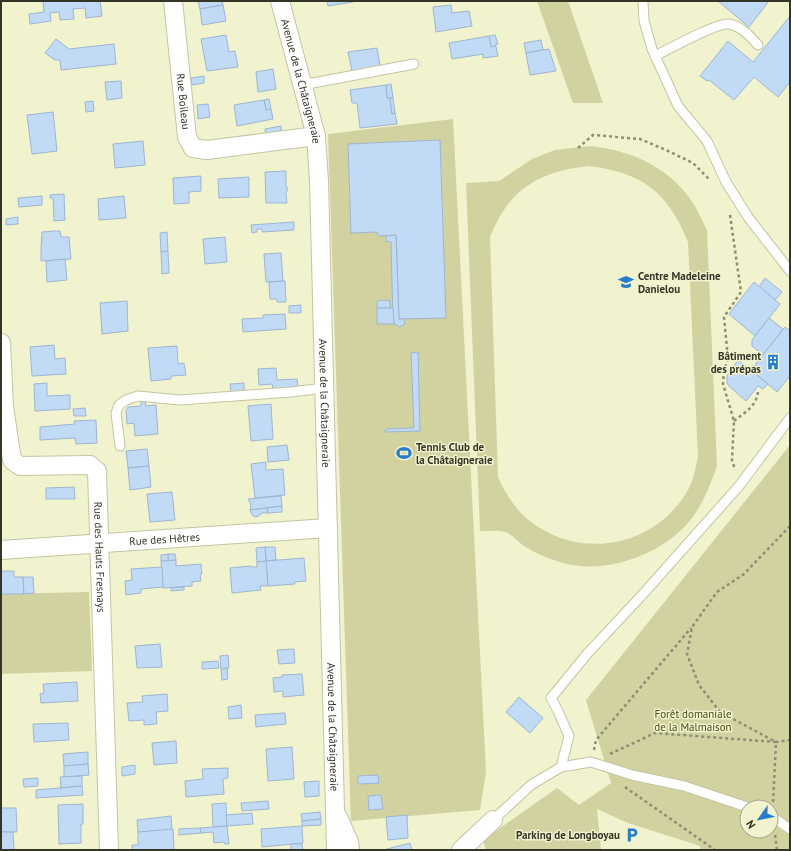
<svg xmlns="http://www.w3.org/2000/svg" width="791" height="851" font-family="'PT Sans',sans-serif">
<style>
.green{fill:#d2d2a1;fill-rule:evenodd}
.building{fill:#c1daf6;stroke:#9db6d0}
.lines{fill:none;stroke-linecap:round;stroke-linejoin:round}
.lane-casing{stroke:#c4c5a2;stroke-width:11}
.street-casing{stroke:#c4c5a2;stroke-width:20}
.path{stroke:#8d8e75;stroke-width:2.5;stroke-dasharray:3 3;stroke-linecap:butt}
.lane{stroke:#fff;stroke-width:9}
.street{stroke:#fff;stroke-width:18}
.labels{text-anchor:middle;stroke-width:3;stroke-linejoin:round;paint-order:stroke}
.street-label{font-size:11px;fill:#353527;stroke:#f1f2ce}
.poi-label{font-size:11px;font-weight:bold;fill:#353527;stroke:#f1f2ce;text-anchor:start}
.park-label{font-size:11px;fill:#4e4d18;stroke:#f1f2ce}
</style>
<rect width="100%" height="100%" fill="#f1f2ce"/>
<g class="green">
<path d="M537 1H568L603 103H573Z"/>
<path d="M453 119 486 772 480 810 351 821 328 134Z"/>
<path d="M590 146C632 150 674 169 696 208 700 215 703 223 707 230L717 466C710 485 704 502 692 518 665 554 607 575 563 563 550 559 536 554 524 546 518 542 512 534 505 532 498 530 488 531 480 531L466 183 499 181 532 159 555 150ZM588 166C642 172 668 192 688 242L698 456C696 466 694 478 689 488 660 542 592 560 540 528 520 517 507 497 498 477L490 237C509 189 538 172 588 166Z"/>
<path d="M790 445V850H700V846L628 823 597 809 601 850H486L483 840 557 788 579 805 611 783 586 700ZM747 807H771V831H747Z"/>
<path d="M89 592 92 671 1 674V594Z"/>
</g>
<g class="building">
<path d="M43 1H100L102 16 86 18 85 8 73 9 74 19 60 20 59 12 50 13 51 21 30 24 29 14 44 12Z"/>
<path d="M198 1H222L223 5 200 9Z"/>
<path d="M327 1H352L353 2 328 6Z"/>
<path d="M718 1H769L749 27Z"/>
<path d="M223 5 226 21 202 25 200 9Z"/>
<path d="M451 5 452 13 469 11 472 26 436 32 433 7Z"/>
<path d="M790 16V82L778 97 754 77 734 100 709 80 707 81 700 76 728 41 753 62Z"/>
<path d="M226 35 229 52 235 51 238 67 207 71 201 39Z"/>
<path d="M495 35 498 44H496V46L491 47 489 36Z"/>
<path d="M489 36 491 47 496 46 498 56 483 58V54L452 59 449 43Z"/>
<path d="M56 39 69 49 114 44 116 64 61 70 60 60H55L45 53Z"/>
<path d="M541 40 543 50 526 53 524 43Z"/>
<path d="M377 48 380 66 352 71 348 52Z"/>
<path d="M549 49 556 71 530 75 526 53Z"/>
<path d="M273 69 276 89 258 92 256 72Z"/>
<path d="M204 76V83L192 85 191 78Z"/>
<path d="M121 81 122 98 107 100 105 82Z"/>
<path d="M391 84 393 98H387L386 85Z"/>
<path d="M386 85 387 98H390L392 114 395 113 397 124 360 128 357 103H352L350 90Z"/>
<path d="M390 98H393L395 113 392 114Z"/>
<path d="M269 99 271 109 266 110 264 100Z"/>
<path d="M264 100 266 110 271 109 273 119 237 126 234 105Z"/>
<path d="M93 101 94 111 86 112 85 102Z"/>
<path d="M208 104 210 117 198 119 197 105Z"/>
<path d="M53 112 57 151 32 154 27 115Z"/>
<path d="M281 126 282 137 266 138 265 129Z"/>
<path d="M440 140 446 318 399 319 396 235 378 236 377 232 351 233 348 144Z"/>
<path d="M143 141 145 165 115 168 113 144Z"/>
<path d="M286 171V186L288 189 286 193 287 203H266L265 172Z"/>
<path d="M201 176V191L189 192V203L174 204 173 178Z"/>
<path d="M249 177V197L219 198 218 179Z"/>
<path d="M64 194 65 220 54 221 53 198H50V195Z"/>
<path d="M42 196V205L19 207 18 198Z"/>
<path d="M124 196 126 218 99 220 98 199Z"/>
<path d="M18 217V224L6 225V219Z"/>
<path d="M294 222V230L262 232V229H257V232L252 233 251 225Z"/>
<path d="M54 231H60L61 237H69L71 259 41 261V249L42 232Z"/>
<path d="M167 232 168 251 161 252 160 233Z"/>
<path d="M396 235 399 319H404L405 324 400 327 393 323 391 242 386 241V236Z"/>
<path d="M225 237 227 262 205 264 203 239Z"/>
<path d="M168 251 169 273 162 274 161 252Z"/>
<path d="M281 253 283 281 266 282 264 254Z"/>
<path d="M65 259 67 280 47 282 46 261Z"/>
<path d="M765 278 782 292 775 300 759 287Z"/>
<path d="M285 281 286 302H277V299H270L269 282Z"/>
<path d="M754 282 780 304 755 336 729 314Z"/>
<path d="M390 300V308H377V301Z"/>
<path d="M127 301 128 331 102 334 100 303Z"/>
<path d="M301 305V313H289V306Z"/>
<path d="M377 308H393L394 324H377Z"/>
<path d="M285 314 286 329 243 332 242 319 263 318V315Z"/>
<path d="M769 318 783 329 763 355 752 346V340Z"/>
<path d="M785 327 790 331V376L777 392 751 370Z"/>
<path d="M54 345 55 359 65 358 66 374 32 376 30 347Z"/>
<path d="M177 346 178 364 184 363 186 375 171 376V379L151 381 148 348Z"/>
<path d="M418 352 420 431 385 432 386 429 414 428 411 353Z"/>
<path d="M738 360 768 384 763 389 758 386 746 401 729 386 727 383V376Z"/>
<path d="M276 368 277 380 297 379 298 387 273 389 272 384 259 385 258 369Z"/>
<path d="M47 383V396L70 395V409L35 411 34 384Z"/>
<path d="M244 383V392L231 393 230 384Z"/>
<path d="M145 401 146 406 156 405 158 434 135 436 134 423 127 424 126 410 128 407 141 406V402Z"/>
<path d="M271 404 273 439 251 441 248 406Z"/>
<path d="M85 408 86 416H74L73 409Z"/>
<path d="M96 420 97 443 76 444 75 438 40 440V427L75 424 74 421Z"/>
<path d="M287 445 289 460 268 462 267 447Z"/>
<path d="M147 449 149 466 128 468 126 451Z"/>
<path d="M266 462V470L283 469 285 495 255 498 251 464Z"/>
<path d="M149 466 151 487 130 490 128 468Z"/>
<path d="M74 487 75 499H46V488Z"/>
<path d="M172 492 175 520 150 522 147 494Z"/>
<path d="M281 496 282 506 250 510 251 505 248 499Z"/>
<path d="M282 506V512L268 513 267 508Z"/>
<path d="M267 508 268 513H262L259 516 254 517 251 513 250 510Z"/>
<path d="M265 547H275L276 560 266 561Z"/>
<path d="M265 547 266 561 257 562 256 548Z"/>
<path d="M168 554H175L176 560 168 561Z"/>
<path d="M168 554V561H161V555Z"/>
<path d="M304 558 306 581 294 582 295 584 268 586 266 561Z"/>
<path d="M176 560V566L201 564 202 574H200L201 581 192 582V586L163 588 161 561Z"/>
<path d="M266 561 268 586H260L261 590 232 593 230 568 251 566V567H257V562Z"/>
<path d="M162 567 163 587 141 589V593L126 595 125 581 132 580 131 569Z"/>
<path d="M1 571H14V577H23L24 594H1Z"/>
<path d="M23 577H33L34 593 24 594Z"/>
<path d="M184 587V590L171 591V588Z"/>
<path d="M160 644 162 667 137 668 135 646Z"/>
<path d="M294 649 295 663 279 664 277 650Z"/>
<path d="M228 655 229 668 221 669 220 656Z"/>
<path d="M218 661 219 668 202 669V662Z"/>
<path d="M227 668 228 679 222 680 221 669Z"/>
<path d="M302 674 304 695 283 697V691L274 692 273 678 282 677V675Z"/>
<path d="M77 682 78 701 41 703 40 694 44 693 43 684Z"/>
<path d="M167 694 168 711 156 712 157 724 144 725V720L129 721 127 703 143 702 142 696Z"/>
<path d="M519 697 543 718 530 733 506 712Z"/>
<path d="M241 705 242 718 229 719 228 707Z"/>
<path d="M285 713 286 724 256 727 255 715Z"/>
<path d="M68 723 69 740 34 742 33 724Z"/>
<path d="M176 741 177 763 154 765 152 743Z"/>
<path d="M292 747 294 779 268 781 266 749Z"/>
<path d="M88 752V764L64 766 63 754Z"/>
<path d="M88 764 89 775 64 777V766Z"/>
<path d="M135 765V774L122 776V767Z"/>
<path d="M228 768V778L223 779 224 794 186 797 185 781 203 779 202 769Z"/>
<path d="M378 775 379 783 358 784V776Z"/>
<path d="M82 776V786L61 788 60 777Z"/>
<path d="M38 778V786L24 787 23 779Z"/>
<path d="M319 781V796L305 797 304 782Z"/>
<path d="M82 786 83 795 36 798V790Z"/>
<path d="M381 795 383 809 369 810 368 796Z"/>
<path d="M268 801 269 809 242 811 241 803Z"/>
<path d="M226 803 227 826 213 827 212 804Z"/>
<path d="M83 804V824H81V843L59 844 58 805Z"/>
<path d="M1 808H16L17 832H1Z"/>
<path d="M320 812 321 819 302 821 301 814Z"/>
<path d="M252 813 253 824 227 826 226 815Z"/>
<path d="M407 815 408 838 388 840 386 817Z"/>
<path d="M171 816 172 830 138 832 137 820Z"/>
<path d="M321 819V825L302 826V821Z"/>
<path d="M227 826 229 844H225L224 842 214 843 213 832 201 833 200 828Z"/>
<path d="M302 826 303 843 262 847 261 829Z"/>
<path d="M200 828 201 833 179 835V829Z"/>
<path d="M173 829 174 850H132V845H138V832Z"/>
<path d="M1 832H13L14 850H1Z"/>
<path d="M410 843 412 850H383Z"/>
<path d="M291 844H302L303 850H291Z"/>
</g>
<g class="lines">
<g class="lane-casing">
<g id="lane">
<path d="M643 1 644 21 652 49 678 106 707 141 726 182 748 217 790 271"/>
<path d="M655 56C667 50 718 22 729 24 741 26 750 36 758 45"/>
<path d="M302 85 414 64"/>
<path d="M120 446 116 413 119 405 126 400 138 396 180 400 291 392 324 388"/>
<path d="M561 767 569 736 558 711 551 698 587 654 643 594 739 486 790 418"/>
<path d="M771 816 790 829"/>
<path d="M493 820 531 785 561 767 591 762 632 775 684 786 747 807"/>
</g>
</g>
<g class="street-casing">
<g id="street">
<path id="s1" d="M173 1 187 137 193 148 207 150 316 136"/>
<path id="s2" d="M280 1 316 136 319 181 336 850"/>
<path id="s3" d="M1 343 4 407 12 460 20 466 90 465 97 471 109 850"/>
<path id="s4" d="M1 550 328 528"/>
<path d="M338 817 349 842 350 850"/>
<path d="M461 850 493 820"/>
</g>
</g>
<g class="path">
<path d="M578 148 593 135 640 139 666 150 693 163 710 180"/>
<path d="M730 215 741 292 724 317 728 359 724 370 723 384 734 421 732 460 735 470"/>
<path d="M734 421C745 412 756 407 758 392"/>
<path d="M790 526 744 574 717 592 692 627 687 654 699 685 720 712 776 742 790 740"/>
<path d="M594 750 596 740 691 628"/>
<path d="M610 754 655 733 776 742 773 804"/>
<path d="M625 787 715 850"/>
<path d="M775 835 777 850"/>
</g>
<use href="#lane" class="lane"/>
<use href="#street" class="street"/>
</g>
<defs>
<g id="school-bare" transform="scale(1.2)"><path d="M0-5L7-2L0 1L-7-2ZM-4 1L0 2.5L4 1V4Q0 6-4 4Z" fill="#287dcb" stroke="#f1f2ce" stroke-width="2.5" paint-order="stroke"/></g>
<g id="building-bare" transform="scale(1.2)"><path d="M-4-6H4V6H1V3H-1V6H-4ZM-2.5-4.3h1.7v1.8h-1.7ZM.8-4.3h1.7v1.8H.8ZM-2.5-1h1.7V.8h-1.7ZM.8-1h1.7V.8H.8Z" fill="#287dcb" stroke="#f1f2ce" stroke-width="2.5" paint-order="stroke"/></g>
<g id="stadium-bare" transform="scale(1.2)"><path d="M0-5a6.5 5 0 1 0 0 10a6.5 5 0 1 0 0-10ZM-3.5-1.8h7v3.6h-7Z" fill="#287dcb" stroke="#f1f2ce" stroke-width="2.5" paint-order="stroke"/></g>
<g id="parking-bare" transform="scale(1.2)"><path d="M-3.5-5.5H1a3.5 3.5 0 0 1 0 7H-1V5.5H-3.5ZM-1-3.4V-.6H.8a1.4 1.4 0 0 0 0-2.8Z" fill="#287dcb" stroke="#f1f2ce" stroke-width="2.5" paint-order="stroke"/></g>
</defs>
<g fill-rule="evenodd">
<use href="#school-bare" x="626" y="282"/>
<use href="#building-bare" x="773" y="362"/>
<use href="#stadium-bare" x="404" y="453"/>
<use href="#parking-bare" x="632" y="835"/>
</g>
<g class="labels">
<g class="street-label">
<text dy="4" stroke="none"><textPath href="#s2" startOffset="83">Avenue de la Châtaigneraie</textPath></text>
<text dy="4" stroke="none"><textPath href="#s1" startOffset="101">Rue Boileau</textPath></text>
<text dy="4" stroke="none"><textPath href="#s2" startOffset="407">Avenue de la Châtaigneraie</textPath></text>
<text dy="4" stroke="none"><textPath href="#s4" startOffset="164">Rue des Hêtres</textPath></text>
<text dy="4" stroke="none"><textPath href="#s3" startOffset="293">Rue des Hauts Fresnays</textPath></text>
<text dy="4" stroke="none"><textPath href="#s2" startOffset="731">Avenue de la Châtaigneraie</textPath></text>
</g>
<g class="poi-label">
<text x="638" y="280">Centre Madeleine<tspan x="638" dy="13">Danielou</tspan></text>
<text x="761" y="360" text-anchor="end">Bâtiment<tspan x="761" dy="13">des prépas</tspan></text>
<text x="416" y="451">Tennis Club de<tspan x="416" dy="13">la Châtaigneraie</tspan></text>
<text x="620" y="839" text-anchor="end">Parking de Longboyau</text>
</g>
<g class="park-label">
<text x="693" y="718">Forêt domaniale<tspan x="693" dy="13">de la Malmaison</tspan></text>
</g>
</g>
<rect width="791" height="851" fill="none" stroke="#353527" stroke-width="4"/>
<g transform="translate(759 819) rotate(237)"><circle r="19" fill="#f1f2ce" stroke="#a6a68b"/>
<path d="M0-3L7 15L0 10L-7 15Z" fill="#287dcb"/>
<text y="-6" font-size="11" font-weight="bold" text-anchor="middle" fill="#353527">N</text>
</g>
</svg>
